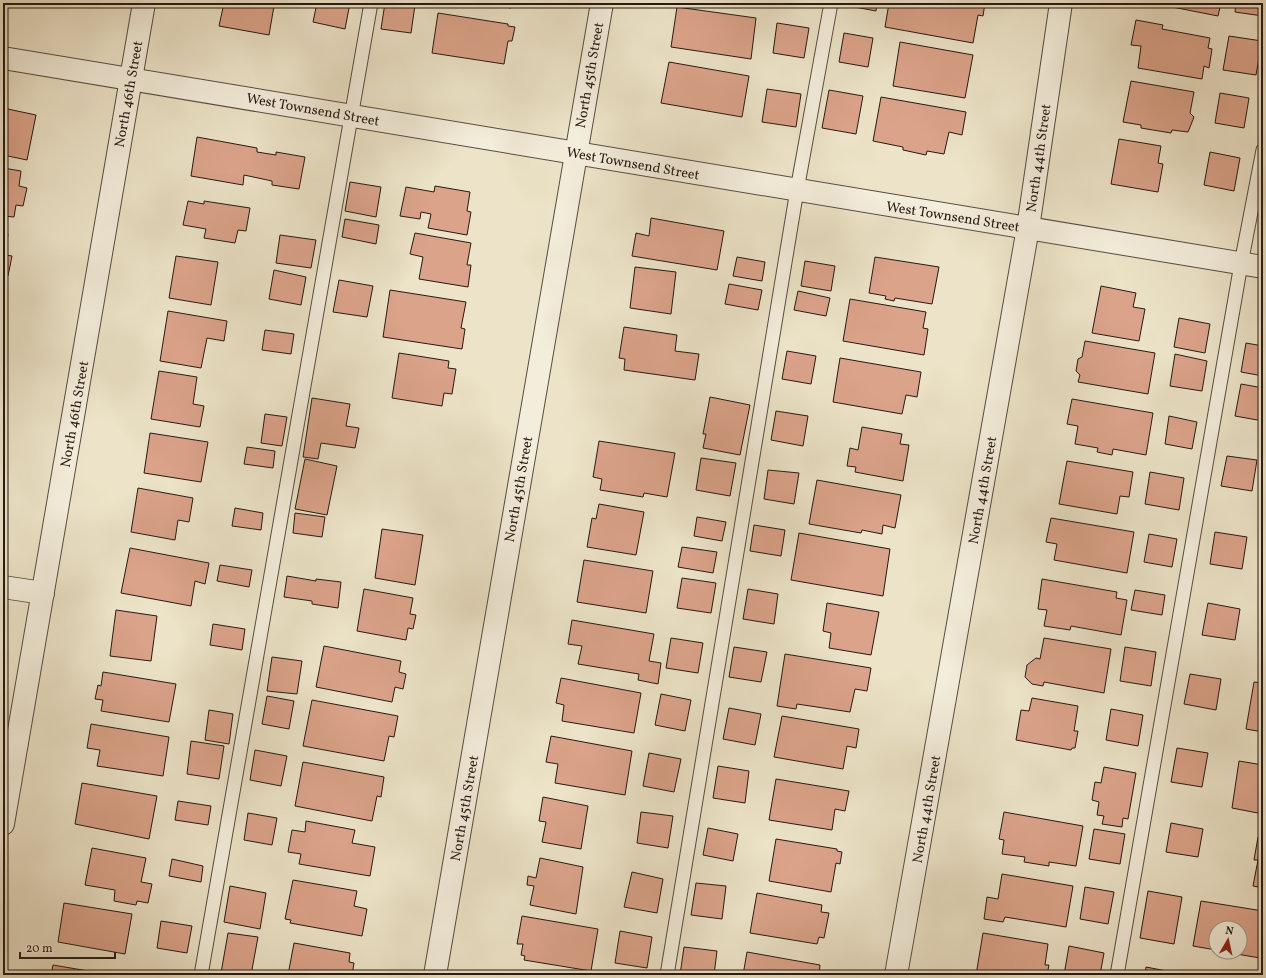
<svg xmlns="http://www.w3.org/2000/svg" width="1266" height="978" font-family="Vollkorn,serif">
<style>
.building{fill:#dba38a;stroke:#271913}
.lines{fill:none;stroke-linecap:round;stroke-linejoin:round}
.lane-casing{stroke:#584c40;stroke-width:15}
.street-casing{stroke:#584c40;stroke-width:24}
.lane{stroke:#f3eddb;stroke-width:13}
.street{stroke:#f3eddb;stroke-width:22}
.labels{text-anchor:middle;stroke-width:3;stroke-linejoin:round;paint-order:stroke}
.street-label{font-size:14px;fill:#271913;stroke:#f3eddb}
</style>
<rect width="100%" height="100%" fill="#ece3c8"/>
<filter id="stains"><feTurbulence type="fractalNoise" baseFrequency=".005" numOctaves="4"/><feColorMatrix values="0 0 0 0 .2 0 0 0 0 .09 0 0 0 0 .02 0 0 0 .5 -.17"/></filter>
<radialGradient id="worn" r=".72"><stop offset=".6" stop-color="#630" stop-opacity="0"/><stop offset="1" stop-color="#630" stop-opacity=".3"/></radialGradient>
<g class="building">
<path d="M224 3H281L280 7 274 6 269 35 219 26Z"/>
<path d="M317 3H350L345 29 313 22Z"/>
<path d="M385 3 415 5 411 33 381 29Z"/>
<path d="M480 3H512L511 8Z"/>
<path d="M845 3H877L876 11 844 5Z"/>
<path d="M889 3H985L983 16 978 15 973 43 885 27Z"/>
<path d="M1152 3H1221L1218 16Z"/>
<path d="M1236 3H1263V16L1235 12Z"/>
<path d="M677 7 756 18 751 59 671 47Z"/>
<path d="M438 13 508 24V26L515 27 512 41H508L504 64 432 53Z"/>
<path d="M1136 20 1163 25 1162 29 1210 38 1208 48 1212 49 1209 68 1204 66 1202 79 1138 68 1141 46 1131 45Z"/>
<path d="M777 23 809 28 804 58 773 53Z"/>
<path d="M844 33 873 38 868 67 839 62Z"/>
<path d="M1229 36 1262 41 1256 75 1223 70Z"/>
<path d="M900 42 973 55 965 98 893 86Z"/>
<path d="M669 62 749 76 742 117 661 103Z"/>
<path d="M1131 81 1194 92 1190 113 1194 117 1188 132 1172 130 1171 133 1141 128V125L1123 122Z"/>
<path d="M767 89 801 94 796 127 762 122Z"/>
<path d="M829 90 863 96 856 134 822 128Z"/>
<path d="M1220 93 1249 98 1244 128 1215 123Z"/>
<path d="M881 97 966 112 962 135 949 132 944 154 927 151 926 155 903 150V147L873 141Z"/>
<path d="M3 108 36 115 27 160 3 155Z"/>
<path d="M197 137 257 148V152L276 155V152L305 157 299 189 272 185V181L244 175 243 185 191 176Z"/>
<path d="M1119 139 1161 146 1158 163 1163 164 1158 192 1111 184Z"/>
<path d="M1210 152 1240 158 1234 191 1204 185Z"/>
<path d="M3 168 21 171 19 186 27 188 23 206 16 205 14 217 3 216Z"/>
<path d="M350 182 381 187 376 217 345 211Z"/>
<path d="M435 186 470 192 467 211 471 212 467 235 428 228 431 214 421 212 420 219 400 216 406 187 434 192Z"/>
<path d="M188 201 204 204V201L250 208 246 231 238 230 235 243 204 238 206 229 183 225Z"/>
<path d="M651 218 724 231 717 270 632 256 636 233 649 236Z"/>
<path d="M345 219 379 225 376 244 342 237Z"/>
<path d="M3 233 8 234 5 255 12 256 8 276 3 275Z"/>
<path d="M415 233 471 243 467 265H471L468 287 419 279 423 257 410 254Z"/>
<path d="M280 235 316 240 311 268 276 263Z"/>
<path d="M176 256 218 262 211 305 169 298Z"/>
<path d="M737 257 765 262 762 281 733 276Z"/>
<path d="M875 257 939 267 932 304 895 298 894 301 885 299 886 296 869 293Z"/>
<path d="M805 261 835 266 831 291 801 286Z"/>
<path d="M635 267 676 272 671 314 630 308Z"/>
<path d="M274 270 306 277 301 305 269 299Z"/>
<path d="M339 280 373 286 367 317 333 312Z"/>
<path d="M729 284 762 290 758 310 725 304Z"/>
<path d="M1101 286 1136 293 1133 307 1145 309 1139 341 1092 333Z"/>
<path d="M390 290 466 302 461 328 465 329 462 349 383 337Z"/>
<path d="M798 291 830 298 826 316 794 310Z"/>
<path d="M850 299 926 312 923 328 928 329 924 355 843 341Z"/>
<path d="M168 311 227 321 224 341 207 338 201 368 160 361Z"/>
<path d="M1179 318 1210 324 1205 353 1174 347Z"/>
<path d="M624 327 677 335 675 351 699 354 695 380 624 370 625 359 619 358Z"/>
<path d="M265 330 294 334 291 354 262 350Z"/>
<path d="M1085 341 1155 353 1148 394 1078 382 1080 375 1076 371 1078 359 1082 357Z"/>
<path d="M1246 343 1263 346V376L1241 372Z"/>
<path d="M787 351 816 356 811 384 782 379Z"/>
<path d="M399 353 449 361 448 368 456 369 452 394 444 393 442 406 392 398Z"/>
<path d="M1175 354 1207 361 1202 391 1170 386Z"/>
<path d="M840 358 921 372 917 397 906 395 902 414 833 402Z"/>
<path d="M159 371 197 377 193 404 204 406 200 427 151 419Z"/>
<path d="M1241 384 1263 388V421L1235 416Z"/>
<path d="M710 397 750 405 740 455 703 448 706 434H703Z"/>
<path d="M312 398 350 404 346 426 359 428 355 448 321 443 318 459 303 457Z"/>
<path d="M1072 399 1153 413 1146 455 1113 449 1112 455 1097 452 1098 448 1075 444 1078 426 1067 424Z"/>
<path d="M776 411 808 416 803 446 771 440Z"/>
<path d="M265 414 287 417 282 446 261 443Z"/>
<path d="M1169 416 1197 422 1192 449 1165 444Z"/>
<path d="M862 427 902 434 900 444 909 445 903 481 855 472 856 467 847 466 850 448 858 450Z"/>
<path d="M150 433 208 442 201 482 144 473Z"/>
<path d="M599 441 675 453 667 497 644 493 643 497 600 490 602 479 593 477Z"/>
<path d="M247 447 275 451 273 468 244 464Z"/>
<path d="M1227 456 1257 460 1252 491 1221 486Z"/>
<path d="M701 458 736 463 730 496 696 490Z"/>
<path d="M305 459 337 466 327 515 295 509Z"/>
<path d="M1067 461 1133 472 1129 497 1120 496 1117 514 1059 504Z"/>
<path d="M768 470 799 473 794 504 764 499Z"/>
<path d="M1150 472 1184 478 1179 510 1145 504Z"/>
<path d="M817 480 901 495 895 528 883 525 882 534 862 530 861 533 809 524Z"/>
<path d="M138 488 193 498 189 522 178 520 175 540 131 532Z"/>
<path d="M599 504 644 512 636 555 587 547 592 518 596 519Z"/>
<path d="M235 508 263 513 261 530 232 526Z"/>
<path d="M295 513 325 517 322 537 293 533Z"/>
<path d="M697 517 726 522 722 541 694 536Z"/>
<path d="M1051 518 1134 532 1127 573 1054 560 1057 544 1046 542Z"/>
<path d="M754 525 785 530 781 556 750 551Z"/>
<path d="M382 529 423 535 415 585 375 578Z"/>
<path d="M1215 532 1247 537 1242 569 1210 564Z"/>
<path d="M799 533 890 549 883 596 791 580Z"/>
<path d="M1149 534 1177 539 1172 567 1144 562Z"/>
<path d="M682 547 717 552 713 573 678 567Z"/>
<path d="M130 548 209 563 205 584 195 581 191 606 121 593Z"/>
<path d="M584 560 653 571 646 613 577 602Z"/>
<path d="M220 565 252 570 249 587 217 581Z"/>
<path d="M287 576 316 581V579L341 582 338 608 312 604V601L284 597Z"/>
<path d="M682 578 716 583 711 613 677 608Z"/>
<path d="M1042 579 1117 592 1116 598 1127 600 1121 635 1071 626 1070 630 1044 626 1047 610 1038 609Z"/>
<path d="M364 589 413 598 410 614 416 615 413 629 408 628 406 640 357 631Z"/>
<path d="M748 589 778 594 774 624 743 619Z"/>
<path d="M1135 590 1165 595 1162 615 1131 610Z"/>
<path d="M827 603 879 612 871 655 829 648 831 633 823 631Z"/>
<path d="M1208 603 1240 609 1235 640 1202 635Z"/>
<path d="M116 610 157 616 151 661 110 656Z"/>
<path d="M572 620 654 634 649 661 661 663 658 684 638 680 639 674 578 664 582 646 568 644Z"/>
<path d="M213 624 245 629 242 650 210 645Z"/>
<path d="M671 638 703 643 698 673 666 668Z"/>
<path d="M1044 638 1111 649 1104 693 1044 682 1043 686 1032 684 1025 677 1027 665 1036 658 1040 659Z"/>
<path d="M324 646 401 661 399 672 406 674 403 689 395 687 392 702 316 687Z"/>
<path d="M734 647 767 652 761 682 729 677Z"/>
<path d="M1125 647 1156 652 1151 686 1120 681Z"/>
<path d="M785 654 871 668 867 691 855 689 850 712 797 704 796 709 777 706Z"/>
<path d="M272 657 302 661 297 694 267 691Z"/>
<path d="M103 672 176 684 169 722 101 711 103 700 95 699 98 685 101 686Z"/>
<path d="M1190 674 1221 679 1216 710 1184 704Z"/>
<path d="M561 678 641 693 634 733 562 721 564 705 556 703Z"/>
<path d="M1254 682 1263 683V732L1246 729Z"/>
<path d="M661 694 691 700 685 731 655 725Z"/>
<path d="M267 696 294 701 289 729 262 724Z"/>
<path d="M1032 698 1078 706 1074 731H1078L1075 748H1072L1071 750 1016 740 1021 710 1029 711Z"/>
<path d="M312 700 398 716 394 737 389 736 384 761 303 746Z"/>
<path d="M729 708 761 714 755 745 723 739Z"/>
<path d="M1111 709 1143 715 1138 746 1106 740Z"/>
<path d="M209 710 233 714 229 744 205 740Z"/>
<path d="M782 716 859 729 856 748 847 746 843 769 774 757Z"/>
<path d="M91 724 169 737 163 776 97 766 100 750 87 748Z"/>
<path d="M551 736 632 751 625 795 555 783 558 764 546 762Z"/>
<path d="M191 741 224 746 219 779 187 774Z"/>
<path d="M1177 748 1208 753 1202 787 1171 782Z"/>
<path d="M255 750 287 756 281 786 250 780Z"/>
<path d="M649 753 681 759 674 792 643 786Z"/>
<path d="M1239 761 1263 765V814L1232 808Z"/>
<path d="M303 762 384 777 381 797 377 796 372 821 295 806Z"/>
<path d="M718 766 749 771 745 803 713 798Z"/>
<path d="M1104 767 1136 773 1128 819 1123 818 1122 827 1102 824 1104 816 1097 815 1099 802 1092 800 1095 782 1101 783Z"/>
<path d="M776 779 849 791 845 811 835 809 832 830 769 820Z"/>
<path d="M82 783 157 796 149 839 75 824Z"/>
<path d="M543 797 588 806 581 849 542 842 546 822 539 821Z"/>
<path d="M178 801 211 806 208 825 175 820Z"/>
<path d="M641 812 673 816 668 848 637 843Z"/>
<path d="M1004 812 1083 826 1076 866 1049 862V866L1024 862 1025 857 1002 854 1004 840 999 839Z"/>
<path d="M248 813 277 818 272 845 244 840Z"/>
<path d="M306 821 355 830 352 843 375 847 370 876 299 864 301 854 288 852 292 830 305 832Z"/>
<path d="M1171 823 1203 829 1198 857 1166 852Z"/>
<path d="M708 828 738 834 733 861 703 855Z"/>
<path d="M1094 829 1125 834 1120 864 1089 859Z"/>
<path d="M1258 837 1263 838V888L1253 886 1258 860H1254Z"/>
<path d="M776 839 837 849V851L842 852 840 864 836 863 831 892 769 881Z"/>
<path d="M92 848 146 858 141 882 152 884 148 903 137 901 136 905 114 901 115 890 85 885Z"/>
<path d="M540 858 583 867 576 914 530 905 534 886 527 885 528 876 536 878Z"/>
<path d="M172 859 203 866 201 882 169 876Z"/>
<path d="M632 872 663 879 657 913 624 907Z"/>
<path d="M1002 874 1073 886 1066 927 1005 917 1003 922 984 919 987 897 998 899Z"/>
<path d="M293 880 357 891 354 906 367 909 362 936 290 923 291 920 285 919Z"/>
<path d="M696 883 726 886 722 919 691 915Z"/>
<path d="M230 886 266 893 260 929 224 922Z"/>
<path d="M1085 887 1114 892 1108 924 1080 919Z"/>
<path d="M1148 891 1182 897 1174 944 1140 938Z"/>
<path d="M757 893 822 905 821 912 829 913 824 938 819 937 817 944 750 933Z"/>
<path d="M1201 901 1263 911V955H1260V958L1225 952H1240V928H1216V950L1193 946Z"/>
<path d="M64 903 132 914 125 954 58 942Z"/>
<path d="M522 916 598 929 591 971 524 960 525 956 521 955 523 944H517Z"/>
<path d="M161 921 192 926 187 953 157 948Z"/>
<path d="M620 931 652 937 647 968 615 963Z"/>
<path d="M228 933 258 937 251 975 221 973Z"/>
<path d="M983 933 1048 944 1045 965H1049L1047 975H976Z"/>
<path d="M294 943 350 953 349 962 354 963 352 975H288Z"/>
<path d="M1069 946 1104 953 1100 975H1064Z"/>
<path d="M684 947 717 951 714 975H680Z"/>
<path d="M747 952 820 965 819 975H743Z"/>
<path d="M53 965 112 975H51Z"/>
<path d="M1146 967 1177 973 1176 975H1145Z"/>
</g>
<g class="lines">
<g class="lane-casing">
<g id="lane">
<path d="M201 975 371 3"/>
<path d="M667 975 797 190 831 3"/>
<path d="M1117 975 1241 264 1263 150"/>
</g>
</g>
<g class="street-casing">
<g id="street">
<path d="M3 58 1263 267"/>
<path d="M3 587 43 593"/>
<path d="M3 824 144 3"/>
<path d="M435 975 602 3"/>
<path d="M896 975 1028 228 1061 3"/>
</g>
</g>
<use href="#lane" class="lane"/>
<use href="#street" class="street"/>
</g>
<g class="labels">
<g class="street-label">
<text transform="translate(589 75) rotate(-80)" y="5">North 45th Street</text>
<text transform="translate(128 94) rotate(-80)" y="5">North 46th Street</text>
<text transform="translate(313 109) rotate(10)" y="5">West Townsend Street</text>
<text transform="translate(1038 158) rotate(-82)" y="5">North 44th Street</text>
<text transform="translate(633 163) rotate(10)" y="5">West Townsend Street</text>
<text transform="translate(953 216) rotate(9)" y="5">West Townsend Street</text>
<text transform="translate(74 414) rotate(-80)" y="5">North 46th Street</text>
<text transform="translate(518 489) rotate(-80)" y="5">North 45th Street</text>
<text transform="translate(982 490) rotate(-80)" y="5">North 44th Street</text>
<text transform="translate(464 808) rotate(-80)" y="5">North 45th Street</text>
<text transform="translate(926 809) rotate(-80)" y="5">North 44th Street</text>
</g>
</g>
<rect width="1266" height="978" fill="none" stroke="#ece3c8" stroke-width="16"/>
<rect x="4" y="4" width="1258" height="970" fill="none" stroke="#271913" stroke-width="2"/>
<rect x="8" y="8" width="1250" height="962" fill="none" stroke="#271913"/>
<g transform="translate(1228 940) rotate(9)"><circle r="19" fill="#f3eddb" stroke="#a1988b"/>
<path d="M0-3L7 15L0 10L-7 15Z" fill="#8f2418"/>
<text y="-6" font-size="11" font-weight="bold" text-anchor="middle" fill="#271913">N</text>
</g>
<path d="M20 952v6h95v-6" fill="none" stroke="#271913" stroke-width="2"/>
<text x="26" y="952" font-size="12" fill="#271913" stroke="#f3eddb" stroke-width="3" paint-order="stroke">20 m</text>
<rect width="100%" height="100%" filter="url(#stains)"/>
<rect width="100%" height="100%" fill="url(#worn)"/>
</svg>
